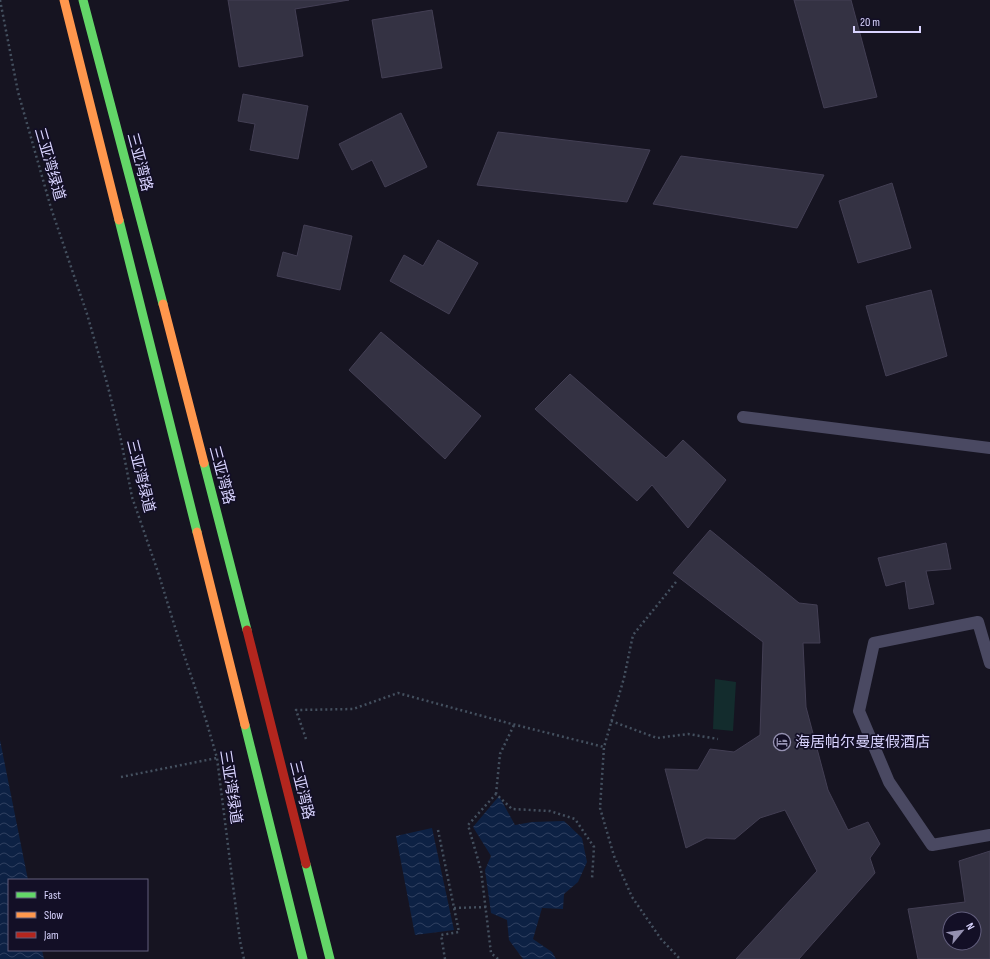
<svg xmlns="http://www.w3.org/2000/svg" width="990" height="959" font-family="'Sofia Sans Condensed','Noto Sans SC',sans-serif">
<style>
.park{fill:#132c2d}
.water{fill:url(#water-waves)}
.building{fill:#343243;stroke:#433f54;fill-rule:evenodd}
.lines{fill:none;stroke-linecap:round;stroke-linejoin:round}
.path{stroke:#44505f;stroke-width:2.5;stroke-dasharray:2 3;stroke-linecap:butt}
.lane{stroke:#4a4962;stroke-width:12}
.fast{stroke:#63d668;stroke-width:9}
.slow{stroke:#ff974d;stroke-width:9}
.jam{stroke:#b3261e;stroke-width:9}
.labels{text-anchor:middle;stroke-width:3.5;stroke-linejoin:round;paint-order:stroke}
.street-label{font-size:15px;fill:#d9d4ff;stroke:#130f26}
.poi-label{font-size:15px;fill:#d9d4ff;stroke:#130f26;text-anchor:start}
</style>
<defs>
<pattern id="water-waves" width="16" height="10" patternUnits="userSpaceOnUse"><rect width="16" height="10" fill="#0d2144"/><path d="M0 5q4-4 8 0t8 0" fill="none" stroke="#304060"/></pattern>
</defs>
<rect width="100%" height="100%" fill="#161421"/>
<path class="park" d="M715 679 736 682 733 731 713 729Z"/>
<g class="water">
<path d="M0 740 28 880H9V950H42L44 959H0Z"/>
<path d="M499 796 515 825 532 822 564 821 582 838 587 862 578 882 564 894 563 909 542 908 533 939 552 952 556 959H523L509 940 507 920 491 913 485 870 491 856 473 827Z"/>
<path d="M432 828 454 930 415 935 396 836Z"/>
</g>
<g class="building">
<path d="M228 0H349L295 9 303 56 239 67Z"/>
<path d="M794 0H851L877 97 824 108Z"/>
<path d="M432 10 442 68 382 78 372 20Z"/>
<path d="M243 94 308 106 298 159 250 150 255 124 238 121Z"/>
<path d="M401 113 427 167 385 187 372 160 352 170 339 144Z"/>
<path d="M498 132 650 150 627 202 477 185Z"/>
<path d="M681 156 824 175 797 228 653 204Z"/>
<path d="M892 183 911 248 858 263 839 201Z"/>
<path d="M304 225 352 236 340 290 277 276 283 252 297 256Z"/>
<path d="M438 240 478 263 449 314 390 281 404 255 423 266Z"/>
<path d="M931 290 947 356 886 376 866 306Z"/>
<path d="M381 332 481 416 445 459 349 370Z"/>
<path d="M570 374 666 458 683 440 726 480 688 528 652 485 637 501 535 409Z"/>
<path d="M710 530 799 603 817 605 820 643H803L806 707 828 790 848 830 868 822 880 844 870 858 875 873 799 959H736L817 871 785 810 760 818 735 839 706 838 686 848 665 769 698 770 710 749 734 752 760 735 763 642 673 573Z"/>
<path d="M946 543 951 569 926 571 934 604 909 609 905 581 886 586 878 558Z"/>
<path d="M990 851V959H918L908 909 965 902 959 861ZM950 919H974V943H950Z"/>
</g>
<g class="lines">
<g class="path">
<path d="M0 0 18 92 51 208 87 314 107 383 120 435 132 497 158 572 178 637 206 720 217 758 240 941 244 959"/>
<path d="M676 582 633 635 624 678 604 747 600 808 614 856 632 897 661 939 680 959"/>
<path d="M611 721 657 738 688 734 718 739"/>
<path d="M306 739 296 710 353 709 398 693 508 723 604 747"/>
<path d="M121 777 217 758"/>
<path d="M496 794 500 754 514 725"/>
<path d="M438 830 459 932 441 935 445 959"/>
<path d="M454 908 486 907"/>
<path d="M498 959 491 953 481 870 468 825 496 794 512 809 550 811 575 819 594 847 592 879"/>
</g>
<g class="lane">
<path d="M743 417 990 448"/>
<path d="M990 663 978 622 874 643 859 711 889 782 932 845 990 835"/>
</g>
<g class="fast">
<path d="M83 0 163 304"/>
<path d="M119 220 197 532"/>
<path d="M204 463 247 630"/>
<path d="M245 725 303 959"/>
<path d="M306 864 330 959"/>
</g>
<g class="slow">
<path d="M64 0 119 220"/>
<path d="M163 304 204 463"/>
<path d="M197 532 245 725"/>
</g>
<path class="jam" d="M247 630 306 864"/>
</g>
<defs>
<g id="hotel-ring" transform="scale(0.9)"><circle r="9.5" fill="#130f26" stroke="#9591b1" stroke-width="1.5"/><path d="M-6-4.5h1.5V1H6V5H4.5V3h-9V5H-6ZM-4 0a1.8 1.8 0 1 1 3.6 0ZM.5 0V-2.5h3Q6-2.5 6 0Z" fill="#9591b1"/></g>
</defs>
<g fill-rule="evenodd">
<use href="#hotel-ring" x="782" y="742"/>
</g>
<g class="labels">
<g class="street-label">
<text transform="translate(140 162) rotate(75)" y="5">三亚湾路</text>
<text transform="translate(50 164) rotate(74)" y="5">三亚湾绿道</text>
<text transform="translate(222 475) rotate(75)" y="5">三亚湾路</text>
<text transform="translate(141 476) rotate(76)" y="5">三亚湾绿道</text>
<text transform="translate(231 787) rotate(81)" y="5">三亚湾绿道</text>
<text transform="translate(302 790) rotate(76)" y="5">三亚湾路</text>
</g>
<g class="poi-label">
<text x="795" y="747">海居帕尔曼度假酒店</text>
</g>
</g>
<rect x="8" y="879" width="140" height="72" fill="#130f26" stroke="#625e7d"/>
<rect x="16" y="892" width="20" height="6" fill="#63d668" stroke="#625e7d"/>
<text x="44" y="899" font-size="12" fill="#d9d4ff">Fast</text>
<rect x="16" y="912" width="20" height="6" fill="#ff974d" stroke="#625e7d"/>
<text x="44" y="919" font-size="12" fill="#d9d4ff">Slow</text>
<rect x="16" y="932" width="20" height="6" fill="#b3261e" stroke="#625e7d"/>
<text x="44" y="939" font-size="12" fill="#d9d4ff">Jam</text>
<g transform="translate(962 931) rotate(61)"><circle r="19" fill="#130f26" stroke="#625e7d"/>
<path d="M0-3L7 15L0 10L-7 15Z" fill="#9591b1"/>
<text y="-6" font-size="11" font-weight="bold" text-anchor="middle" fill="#d9d4ff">N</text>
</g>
<path d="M854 26v6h66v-6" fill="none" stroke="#d9d4ff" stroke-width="2"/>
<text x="860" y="26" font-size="12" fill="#d9d4ff" stroke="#130f26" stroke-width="3" paint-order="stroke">20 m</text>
</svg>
